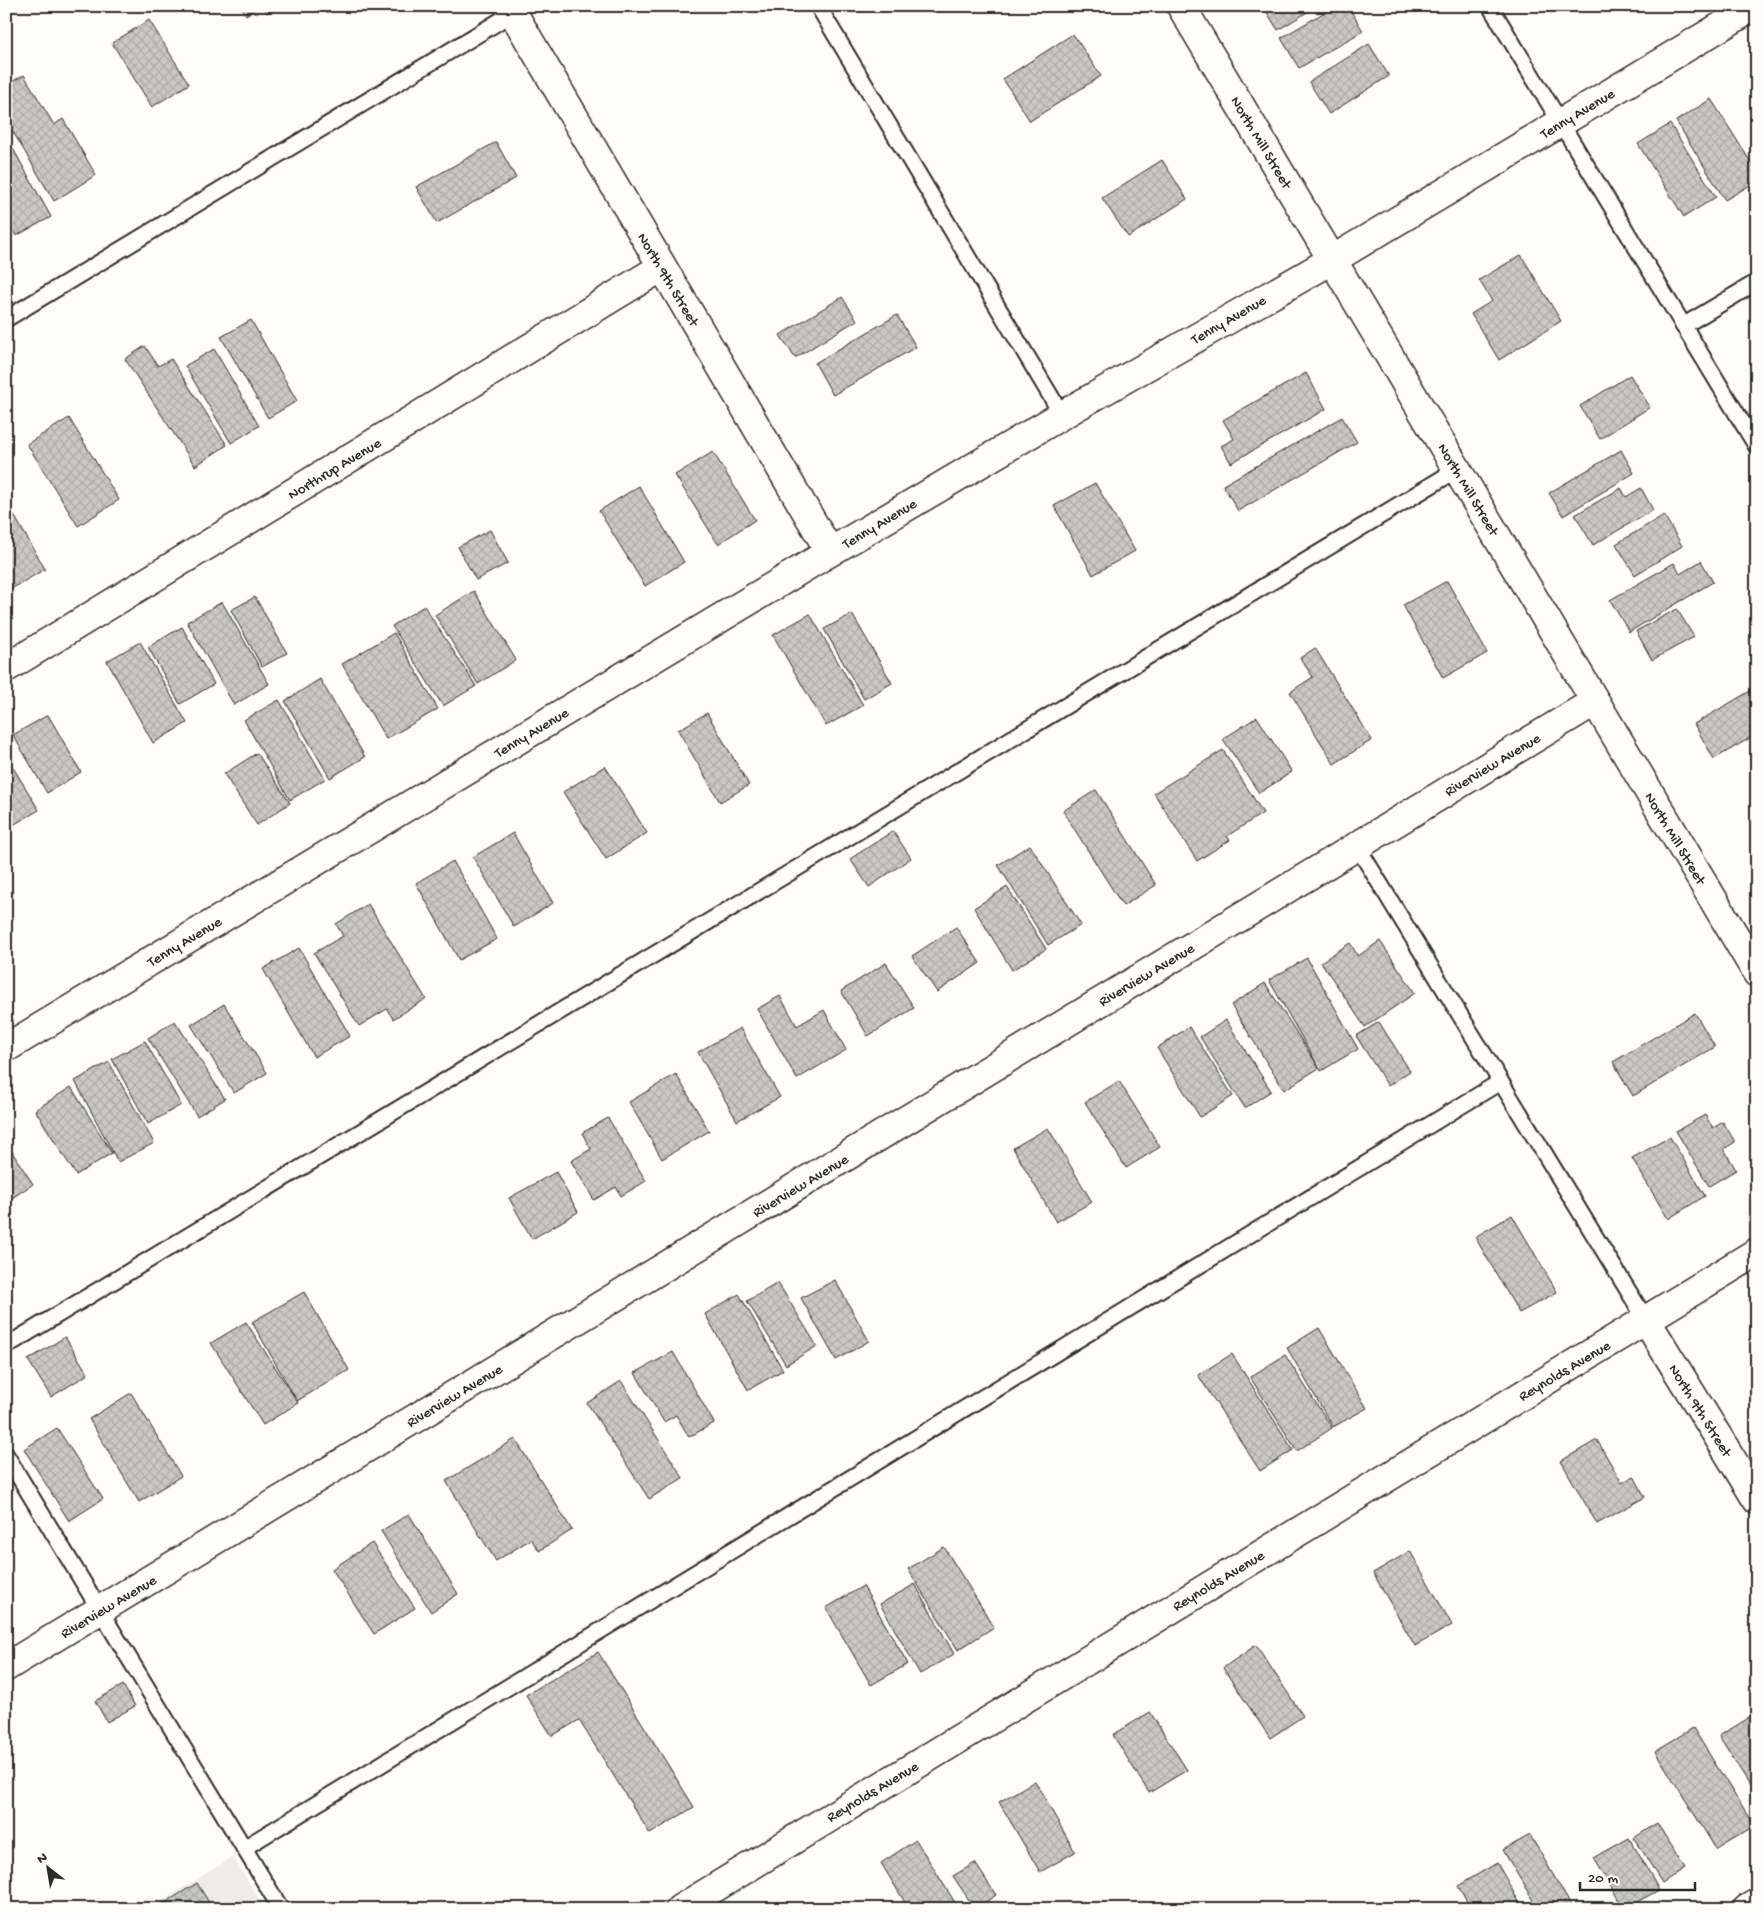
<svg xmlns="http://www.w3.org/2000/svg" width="1763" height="1915" font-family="'Gochi Hand',sans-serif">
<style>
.built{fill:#edece8}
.building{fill:url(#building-cross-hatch);stroke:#2b2b2b}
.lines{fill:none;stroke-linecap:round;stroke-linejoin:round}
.service-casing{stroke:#2b2b2b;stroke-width:19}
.minor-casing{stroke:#2b2b2b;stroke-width:31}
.service{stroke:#fdfcf7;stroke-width:15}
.minor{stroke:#fdfcf7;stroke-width:28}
.labels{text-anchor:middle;stroke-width:4;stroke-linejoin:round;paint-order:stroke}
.street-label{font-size:15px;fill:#2b2b2b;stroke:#fdfcf7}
</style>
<defs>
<pattern id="building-cross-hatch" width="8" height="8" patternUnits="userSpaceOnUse" patternTransform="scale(1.25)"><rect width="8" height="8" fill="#c9c8c4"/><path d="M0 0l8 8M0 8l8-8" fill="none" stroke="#adaca9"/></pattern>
</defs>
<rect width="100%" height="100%" fill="#fdfcf7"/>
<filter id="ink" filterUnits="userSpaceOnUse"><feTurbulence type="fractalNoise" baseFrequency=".02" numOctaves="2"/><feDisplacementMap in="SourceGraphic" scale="10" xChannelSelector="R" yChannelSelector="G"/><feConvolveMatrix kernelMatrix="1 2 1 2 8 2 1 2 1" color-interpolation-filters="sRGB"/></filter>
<g filter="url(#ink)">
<path class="built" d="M233 1857 265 1909H149Z"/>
<g class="building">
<path d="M241 6H260L246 15Z"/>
<path d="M263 6H277L267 13Z"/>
<path d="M1263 6H1317L1278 30Z"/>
<path d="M1335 6H1348L1363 31 1299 68 1281 38Z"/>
<path d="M149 20 189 84 152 107 112 43Z"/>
<path d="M1073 34 1101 76 1030 121 1003 79Z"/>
<path d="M1369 44 1389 76 1329 114 1309 82Z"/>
<path d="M1757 72V88L1750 76Z"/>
<path d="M24 75 54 125 63 119 96 175 54 201 6 120V85Z"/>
<path d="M1711 99 1757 172V181L1725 200 1676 121Z"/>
<path d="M1670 124 1716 197 1684 217 1638 144Z"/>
<path d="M6 136 51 217 16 236 6 217Z"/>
<path d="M496 142 516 178 437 223 416 187Z"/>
<path d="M1162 160 1187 199 1128 237 1102 198Z"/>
<path d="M1521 255 1561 321 1499 360 1471 314 1492 301 1479 280Z"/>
<path d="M842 297 857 320 795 358 780 335Z"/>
<path d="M897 315 916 347 833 395 815 363Z"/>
<path d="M251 320 297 401 268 418 221 337Z"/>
<path d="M145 346 158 366 171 359 227 445 195 466 125 359Z"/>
<path d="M214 349 259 426 231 443 185 366Z"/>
<path d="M1306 373 1326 409 1231 463 1221 446 1234 439 1223 420Z"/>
<path d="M1630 375 1650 407 1600 439 1580 406Z"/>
<path d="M1342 417 1357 442 1238 511 1223 485Z"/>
<path d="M69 418 119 500 78 526 27 444Z"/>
<path d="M1621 450 1634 473 1563 516 1549 493Z"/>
<path d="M713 452 755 520 718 544 675 475Z"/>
<path d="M1095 483 1135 551 1093 575 1054 506Z"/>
<path d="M639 486 684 562 645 586 599 511Z"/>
<path d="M1621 488 1626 497 1641 488 1653 510 1593 545 1575 515Z"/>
<path d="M11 510 45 569 11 589 6 581V513Z"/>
<path d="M1664 515 1682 546 1635 575 1616 544Z"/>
<path d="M490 530 508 563 476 580 458 547Z"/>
<path d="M1701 561 1713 582 1629 632 1610 600 1674 563 1680 574Z"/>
<path d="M1447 581 1487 653 1443 678 1403 605Z"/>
<path d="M474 591 516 660 478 684 435 615Z"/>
<path d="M255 597 287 653 262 667 231 610Z"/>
<path d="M222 602 269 684 234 705 187 622Z"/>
<path d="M424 606 476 686 443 706 392 626Z"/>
<path d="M1677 609 1694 637 1652 660 1636 631Z"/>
<path d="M810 614 863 705 826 726 773 635Z"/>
<path d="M852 614 892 683 864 699 824 629Z"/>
<path d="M182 627 214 684 180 704 148 647Z"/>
<path d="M394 633 438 709 386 739 342 664Z"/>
<path d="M140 642 187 723 153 743 107 661Z"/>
<path d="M1315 648 1372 740 1334 764 1290 692 1313 677 1300 658Z"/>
<path d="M320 679 365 757 330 778 285 701Z"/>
<path d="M1757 687V734L1714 759 1694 724Z"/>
<path d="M279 700 325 779 290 800 244 720Z"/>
<path d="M707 713 749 785 720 802 678 730Z"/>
<path d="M48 715 81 772 47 793 13 735Z"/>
<path d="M1257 717 1292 772 1259 793 1223 739Z"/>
<path d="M1223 750 1263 813 1227 836 1230 840 1197 861 1154 793Z"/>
<path d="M257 753 290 803 257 825 224 774Z"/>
<path d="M6 756 39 810 6 829Z"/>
<path d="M605 766 647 833 606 859 563 792Z"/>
<path d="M1096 790 1156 885 1123 906 1063 811Z"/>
<path d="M893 831 911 858 869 887 850 859Z"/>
<path d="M513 833 553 903 514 927 473 857Z"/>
<path d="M1030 845 1081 925 1048 945 998 865Z"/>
<path d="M453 861 497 939 459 960 416 883Z"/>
<path d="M1007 887 1046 949 1012 970 974 908Z"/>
<path d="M368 904 426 999 393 1019 387 1009 359 1026 314 953 343 936 336 924Z"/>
<path d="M956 927 980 963 937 992 912 956Z"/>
<path d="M1380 941 1415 993 1365 1027 1321 962 1350 943 1358 956Z"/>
<path d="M299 948 350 1036 314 1057 263 969Z"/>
<path d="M1307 958 1358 1049 1321 1071 1269 980Z"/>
<path d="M886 963 914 1008 868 1036 841 991Z"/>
<path d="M1265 983 1319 1068 1284 1090 1231 1005Z"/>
<path d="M780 996 797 1026 824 1010 846 1050 797 1079 757 1009Z"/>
<path d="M224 1004 267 1073 234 1093 191 1025Z"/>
<path d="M1695 1013 1715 1047 1633 1096 1613 1062Z"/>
<path d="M1226 1020 1271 1091 1245 1108 1200 1037Z"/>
<path d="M175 1021 225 1099 197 1116 148 1038Z"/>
<path d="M1379 1022 1410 1071 1388 1086 1356 1036Z"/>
<path d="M1189 1027 1233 1096 1200 1117 1157 1048Z"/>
<path d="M740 1028 780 1097 737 1121 698 1052Z"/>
<path d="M145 1041 181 1105 148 1124 112 1059Z"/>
<path d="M109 1062 154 1143 118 1162 75 1081Z"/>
<path d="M676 1074 709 1131 662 1159 629 1102Z"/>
<path d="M1119 1081 1160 1147 1126 1168 1085 1102Z"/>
<path d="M71 1087 112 1153 76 1175 35 1110Z"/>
<path d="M1705 1115 1713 1128 1723 1122 1735 1142 1724 1149 1736 1170 1709 1186 1676 1131Z"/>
<path d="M608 1118 646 1181 621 1196 616 1187 594 1200 571 1161 591 1149 582 1133Z"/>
<path d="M1048 1128 1092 1202 1056 1222 1013 1148Z"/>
<path d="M1670 1137 1705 1196 1668 1219 1632 1158Z"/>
<path d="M6 1143 33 1184 6 1202Z"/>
<path d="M556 1172 578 1212 532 1239 509 1198Z"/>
<path d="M1512 1215 1557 1292 1519 1313 1475 1237Z"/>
<path d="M835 1280 869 1341 836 1360 801 1298Z"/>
<path d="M778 1283 817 1346 786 1365 747 1301Z"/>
<path d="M304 1292 349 1370 297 1401 252 1322Z"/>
<path d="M739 1294 783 1370 748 1390 705 1314Z"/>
<path d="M246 1322 298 1403 263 1425 211 1343Z"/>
<path d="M1319 1328 1367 1408 1333 1427 1287 1348Z"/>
<path d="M65 1337 88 1374 51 1397 28 1360Z"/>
<path d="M673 1352 714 1423 689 1437 676 1415 664 1422 635 1373Z"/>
<path d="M1232 1354 1293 1450 1260 1471 1198 1375Z"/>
<path d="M1285 1355 1332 1428 1297 1451 1250 1377Z"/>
<path d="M621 1381 683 1478 649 1499 587 1403Z"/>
<path d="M131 1393 181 1476 139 1502 89 1419Z"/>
<path d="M57 1428 103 1499 69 1521 24 1449Z"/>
<path d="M515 1439 572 1530 539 1551 531 1539 496 1561 446 1481Z"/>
<path d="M1597 1440 1622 1483 1634 1476 1645 1497 1597 1524 1561 1461Z"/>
<path d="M409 1514 458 1594 431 1612 381 1531Z"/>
<path d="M372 1543 415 1608 374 1634 332 1569Z"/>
<path d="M944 1547 994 1627 958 1650 908 1569Z"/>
<path d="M1410 1551 1452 1625 1415 1646 1373 1573Z"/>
<path d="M915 1584 954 1654 920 1674 880 1604Z"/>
<path d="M863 1586 908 1664 871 1685 826 1608Z"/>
<path d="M1256 1645 1303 1716 1270 1738 1223 1668Z"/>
<path d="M598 1652 694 1807 650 1834 579 1720 552 1736 526 1695Z"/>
<path d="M123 1685 135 1706 107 1722 95 1701Z"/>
<path d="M1150 1712 1187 1770 1149 1793 1113 1735Z"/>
<path d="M1757 1713V1796L1719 1736Z"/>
<path d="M1693 1728 1754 1826 1716 1849 1655 1751Z"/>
<path d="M1035 1781 1075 1852 1040 1872 999 1802Z"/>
<path d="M1657 1823 1685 1868 1662 1883 1634 1838Z"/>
<path d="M1530 1835 1573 1909H1538L1503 1850Z"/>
<path d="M1629 1838 1659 1890 1624 1909 1594 1858Z"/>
<path d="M916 1840 959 1909H909L881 1863Z"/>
<path d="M975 1863 996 1895 975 1909 953 1876Z"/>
<path d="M1497 1863 1523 1909H1471L1458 1886Z"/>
<path d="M197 1883 213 1909H155Z"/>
</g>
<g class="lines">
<g class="service-casing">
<g id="service">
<path d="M818 6 1062 415"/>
<path d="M1490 6 1757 447"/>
<path d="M6 319 513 13"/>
<path d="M1683 326 1757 282"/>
<path d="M1357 846 1646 1320"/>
<path d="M6 1346 1458 469"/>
<path d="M6 1455 281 1909"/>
<path d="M244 1848 1500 1082"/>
</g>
</g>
<g class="minor-casing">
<g id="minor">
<path d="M509 6 830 552"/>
<path d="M1181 6 1757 973"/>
<path d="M6 668 662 267"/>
<path d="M6 1048 830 552 1062 415 1332 260 1755 6"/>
<path d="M1646 1320 1757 1500"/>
<path d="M6 1667 1594 702"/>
<path d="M680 1909 1757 1252"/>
<path d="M1747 1909 1757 1903"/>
</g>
</g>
<use href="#service" class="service"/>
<use href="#minor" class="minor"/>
</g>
</g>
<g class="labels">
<g class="street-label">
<text transform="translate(1577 113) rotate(-31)" y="5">Tenny Avenue</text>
<text transform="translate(1262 142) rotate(59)" y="5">North Mill Street</text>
<text transform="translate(669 279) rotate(59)" y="5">North 9th Street</text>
<text transform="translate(1228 319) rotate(-30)" y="5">Tenny Avenue</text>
<text transform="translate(334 468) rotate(-31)" y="5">Northrup Avenue</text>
<text transform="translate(1469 489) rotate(59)" y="5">North Mill Street</text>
<text transform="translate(879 523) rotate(-31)" y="5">Tenny Avenue</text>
<text transform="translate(531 732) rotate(-31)" y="5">Tenny Avenue</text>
<text transform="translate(1492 764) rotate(-31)" y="5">Riverview Avenue</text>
<text transform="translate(1676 838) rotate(59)" y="5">North Mill Street</text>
<text transform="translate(184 941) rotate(-31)" y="5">Tenny Avenue</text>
<text transform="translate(1146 974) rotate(-31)" y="5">Riverview Avenue</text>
<text transform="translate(800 1185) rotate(-31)" y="5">Riverview Avenue</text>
<text transform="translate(1564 1370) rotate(-31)" y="5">Reynolds Avenue</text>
<text transform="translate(454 1395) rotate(-31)" y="5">Riverview Avenue</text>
<text transform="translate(1701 1410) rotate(58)" y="5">North 9th Street</text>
<text transform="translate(1218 1580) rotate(-31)" y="5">Reynolds Avenue</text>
<text transform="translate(108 1606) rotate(-31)" y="5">Riverview Avenue</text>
<text transform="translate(872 1791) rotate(-31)" y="5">Reynolds Avenue</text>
</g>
</g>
<rect width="1763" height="1915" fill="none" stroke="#fdfcf7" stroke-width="25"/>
<rect x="12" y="12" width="1738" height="1890" fill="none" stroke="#2b2b2b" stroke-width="2" filter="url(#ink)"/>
<g transform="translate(48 1868) rotate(329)" stroke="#fdfcf7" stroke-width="4" paint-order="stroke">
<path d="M0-4L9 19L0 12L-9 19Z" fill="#2b2b2b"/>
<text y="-8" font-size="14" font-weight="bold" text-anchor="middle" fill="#2b2b2b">N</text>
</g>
<path d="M1580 1882v8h115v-8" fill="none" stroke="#2b2b2b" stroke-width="2.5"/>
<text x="1588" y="1882" font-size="15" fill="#2b2b2b" stroke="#fdfcf7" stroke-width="4" paint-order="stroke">20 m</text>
</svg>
